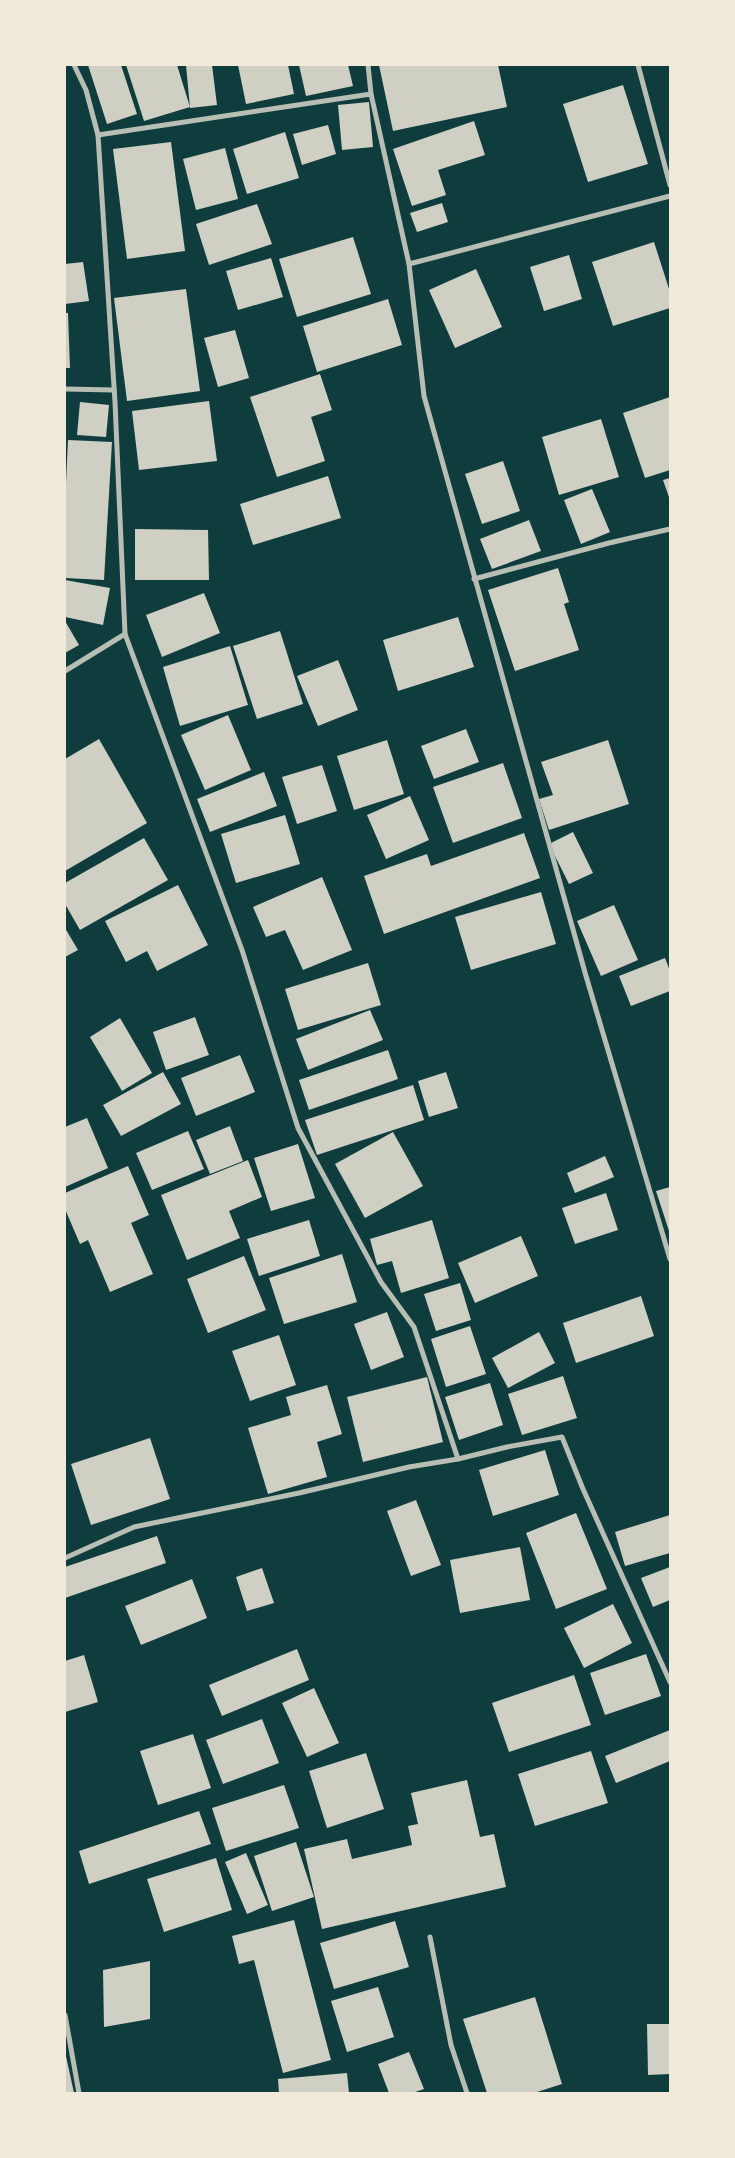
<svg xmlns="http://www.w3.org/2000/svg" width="735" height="2158" font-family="'DM Sans',sans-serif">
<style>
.building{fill:#cfcfc3}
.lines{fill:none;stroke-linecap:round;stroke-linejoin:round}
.minor{stroke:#b8beb3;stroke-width:5}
</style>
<rect width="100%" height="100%" fill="#0f3d3e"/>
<g class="building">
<path d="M88 65H121L137 114 107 124Z"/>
<path d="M126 65H177L190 107 144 121Z"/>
<path d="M186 65H212L217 105 190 108Z"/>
<path d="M238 65H288L294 94 246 104Z"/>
<path d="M299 65H348L353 86 306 96Z"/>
<path d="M379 65H498L507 107 393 131Z"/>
<path d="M623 85 648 164 588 182 563 104Z"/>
<path d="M369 102 373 147 342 150 338 105Z"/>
<path d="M474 121 485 155 438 170 446 195 412 206 393 149Z"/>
<path d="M328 125 336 154 302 165 293 134Z"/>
<path d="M285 132 299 178 247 194 233 149Z"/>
<path d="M171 142 185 251 127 259 113 149Z"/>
<path d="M225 148 238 199 196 210 183 159Z"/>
<path d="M442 203 448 222 417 232 410 213Z"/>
<path d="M257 204 272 244 209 265 196 224Z"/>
<path d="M353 237 371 294 297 317 279 259Z"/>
<path d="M654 242 670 292V308L613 326 592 262Z"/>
<path d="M569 255 582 299 544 311 530 267Z"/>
<path d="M271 258 283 297 238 310 226 271Z"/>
<path d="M83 262 89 301 65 304V264Z"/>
<path d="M476 269 502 327 455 348 429 290Z"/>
<path d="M186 289 200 391 127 401 114 298Z"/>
<path d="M388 299 402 345 317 372 303 326Z"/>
<path d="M65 313H68L70 368H65Z"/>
<path d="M235 330 249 378 218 387 204 338Z"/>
<path d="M320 374 332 410 311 417 325 461 277 477 250 397Z"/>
<path d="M670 397V470L645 478 623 413Z"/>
<path d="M209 401 217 461 139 470 132 411Z"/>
<path d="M80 402 109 405 106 437 77 435Z"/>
<path d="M601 419 619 477 559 495 542 437Z"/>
<path d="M68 440 112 442 104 580 65 578V505Z"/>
<path d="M503 461 520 511 482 524 465 474Z"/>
<path d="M328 476 341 518 253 545 240 504Z"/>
<path d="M670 478V500L663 480Z"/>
<path d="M592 489 610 532 581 544 564 500Z"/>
<path d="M529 520 541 551 492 569 480 539Z"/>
<path d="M135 529 208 530 209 580H135Z"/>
<path d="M558 568 569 602 564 604 579 650 515 671 488 590Z"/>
<path d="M65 580 110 588 103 625 65 617Z"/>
<path d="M204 593 220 633 162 657 146 615Z"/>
<path d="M458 617 474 667 398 691 383 640Z"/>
<path d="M65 621 79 645 65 653Z"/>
<path d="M280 631 303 704 257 719 233 646Z"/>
<path d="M230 646 248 705 180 726 163 667Z"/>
<path d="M338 660 358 710 318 726 297 676Z"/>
<path d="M228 715 251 770 205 790 181 735Z"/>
<path d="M466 729 479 762 434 779 421 746Z"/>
<path d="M99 739 147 823 65 871V759Z"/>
<path d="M387 740 404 794 354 810 337 756Z"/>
<path d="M608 740 629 804 549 830 539 799 553 795 541 762Z"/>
<path d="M503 763 522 818 453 843 433 787Z"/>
<path d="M322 765 337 811 297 824 282 777Z"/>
<path d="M264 772 277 806 210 832 197 799Z"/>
<path d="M410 796 429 840 386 859 367 815Z"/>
<path d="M285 815 300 864 236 883 221 834Z"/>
<path d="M573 832 593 873 569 884 549 844Z"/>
<path d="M524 833 540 878 384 934 364 876 427 854 431 866Z"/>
<path d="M144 838 168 880 80 930 65 904V883Z"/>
<path d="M322 877 352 950 303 970 285 930 266 937 253 907Z"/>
<path d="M178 885 208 945 157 971 147 951 126 962 105 921Z"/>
<path d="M541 892 556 944 471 970 455 917Z"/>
<path d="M614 905 638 960 601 976 577 921Z"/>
<path d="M65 928 78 950 65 957Z"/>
<path d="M665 958 670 971V991L631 1006 619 976Z"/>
<path d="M368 963 381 1005 298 1030 285 989Z"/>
<path d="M370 1010 383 1040 308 1070 296 1039Z"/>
<path d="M195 1017 209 1055 166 1070 153 1032Z"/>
<path d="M120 1018 152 1073 122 1091 90 1037Z"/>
<path d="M388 1050 398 1079 309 1110 299 1080Z"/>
<path d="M240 1055 255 1092 196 1116 181 1078Z"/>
<path d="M163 1072 181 1104 121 1136 103 1105Z"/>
<path d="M446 1072 458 1108 429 1117 418 1081Z"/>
<path d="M413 1085 424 1120 317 1155 305 1120Z"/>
<path d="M87 1118 108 1168 65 1187V1127Z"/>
<path d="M230 1126 243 1161 210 1174 196 1140Z"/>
<path d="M188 1131 204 1169 152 1190 136 1153Z"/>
<path d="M393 1132 423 1186 365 1218 335 1164Z"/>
<path d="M298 1144 315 1198 271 1211 254 1158Z"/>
<path d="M605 1156 614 1177 575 1193 567 1173Z"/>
<path d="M248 1160 262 1197 229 1211 240 1238 187 1260 161 1195Z"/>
<path d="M128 1166 149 1215 131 1223 153 1274 110 1292 88 1240 80 1244 65 1209V1193Z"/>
<path d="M670 1187V1234L656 1191Z"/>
<path d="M606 1193 618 1230 575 1244 562 1208Z"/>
<path d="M309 1220 320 1256 259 1276 247 1239Z"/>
<path d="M432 1220 449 1278 401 1293 392 1261 377 1265 370 1239Z"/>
<path d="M521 1236 538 1276 475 1303 458 1263Z"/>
<path d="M342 1254 357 1302 284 1324 269 1278Z"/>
<path d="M244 1256 266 1310 208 1333 187 1279Z"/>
<path d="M460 1283 471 1320 436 1331 424 1294Z"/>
<path d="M641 1296 654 1336 576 1363 563 1323Z"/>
<path d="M387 1312 404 1357 371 1370 354 1324Z"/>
<path d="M470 1326 486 1374 446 1387 431 1339Z"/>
<path d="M539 1332 555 1363 508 1388 492 1358Z"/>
<path d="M279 1335 296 1385 250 1401 232 1351Z"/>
<path d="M563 1376 577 1418 522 1435 508 1394Z"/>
<path d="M427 1377 443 1442 363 1462 347 1397Z"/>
<path d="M490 1383 503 1425 459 1440 445 1397Z"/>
<path d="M327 1385 342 1434 317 1442 327 1477 268 1494 248 1428 291 1415 286 1397Z"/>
<path d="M150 1438 170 1499 91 1525 71 1464Z"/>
<path d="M545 1450 559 1495 493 1516 479 1470Z"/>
<path d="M416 1500 441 1565 411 1576 387 1511Z"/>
<path d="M576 1513 607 1589 556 1609 526 1533Z"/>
<path d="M670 1515V1553L625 1566 615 1532Z"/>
<path d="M157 1536 166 1563 65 1598V1567Z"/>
<path d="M520 1547 530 1600 460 1613 450 1560Z"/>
<path d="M670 1567V1600L653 1607 641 1578Z"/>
<path d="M262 1568 274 1603 247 1611 236 1577Z"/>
<path d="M192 1579 207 1618 141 1645 125 1606Z"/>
<path d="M613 1604 632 1643 584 1668 564 1628Z"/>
<path d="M297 1649 309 1680 222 1716 209 1685Z"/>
<path d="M646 1654 661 1696 605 1715 590 1673Z"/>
<path d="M84 1655 98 1702 65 1712V1661Z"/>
<path d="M574 1675 591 1725 509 1752 492 1703Z"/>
<path d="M314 1688 339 1743 307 1757 282 1703Z"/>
<path d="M262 1719 279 1763 223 1784 206 1740Z"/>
<path d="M670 1730V1761L616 1783 605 1756Z"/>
<path d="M193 1734 211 1788 158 1805 140 1751Z"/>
<path d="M591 1751 608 1803 535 1826 518 1774Z"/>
<path d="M366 1753 384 1809 327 1828 309 1771Z"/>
<path d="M467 1780 480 1837 494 1834 506 1887 322 1929 304 1849 347 1839 352 1859 412 1845 408 1826 418 1824 411 1793Z"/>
<path d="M284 1785 299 1828 226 1851 212 1808Z"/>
<path d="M199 1811 211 1844 89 1884 79 1851Z"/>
<path d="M296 1842 314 1897 272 1911 254 1856Z"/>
<path d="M246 1853 268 1905 247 1914 225 1862Z"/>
<path d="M216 1858 232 1910 164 1932 147 1879Z"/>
<path d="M294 1920 331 2060 283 2073 254 1960 239 1964 232 1936Z"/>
<path d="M395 1921 409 1967 334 1989 320 1943Z"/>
<path d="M150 1961V2019L104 2027 103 1970Z"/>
<path d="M378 1987 394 2037 347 2052 331 2001Z"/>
<path d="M535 1997 562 2084 534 2093H487L463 2019Z"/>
<path d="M647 2024H670V2074L648 2075Z"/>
<path d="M409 2052 424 2089 412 2093H389L378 2064Z"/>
<path d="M65 2056H66L74 2093H65Z"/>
<path d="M347 2073 349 2093H279L278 2079Z"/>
</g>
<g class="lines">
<g class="minor">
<path d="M368 65 371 94"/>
<path d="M638 65 670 185"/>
<path d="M98 135 371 94 409 264 670 196"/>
<path d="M409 264 424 396 586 976 670 1259"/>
<path d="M65 389 114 390"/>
<path d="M474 579 609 543 670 529"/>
<path d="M125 634 242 950 298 1128 381 1282 414 1327 458 1459 507 1447 562 1437 583 1489 670 1682"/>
<path d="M65 671 125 634 115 402 98 135 86 90 74 65"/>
<path d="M65 1558 134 1527 299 1493 409 1467 458 1459"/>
<path d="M430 1937 451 2045 467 2093"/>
<path d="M65 2015 79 2093"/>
</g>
</g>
<rect width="735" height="2158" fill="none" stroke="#f1e9da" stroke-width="132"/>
</svg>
